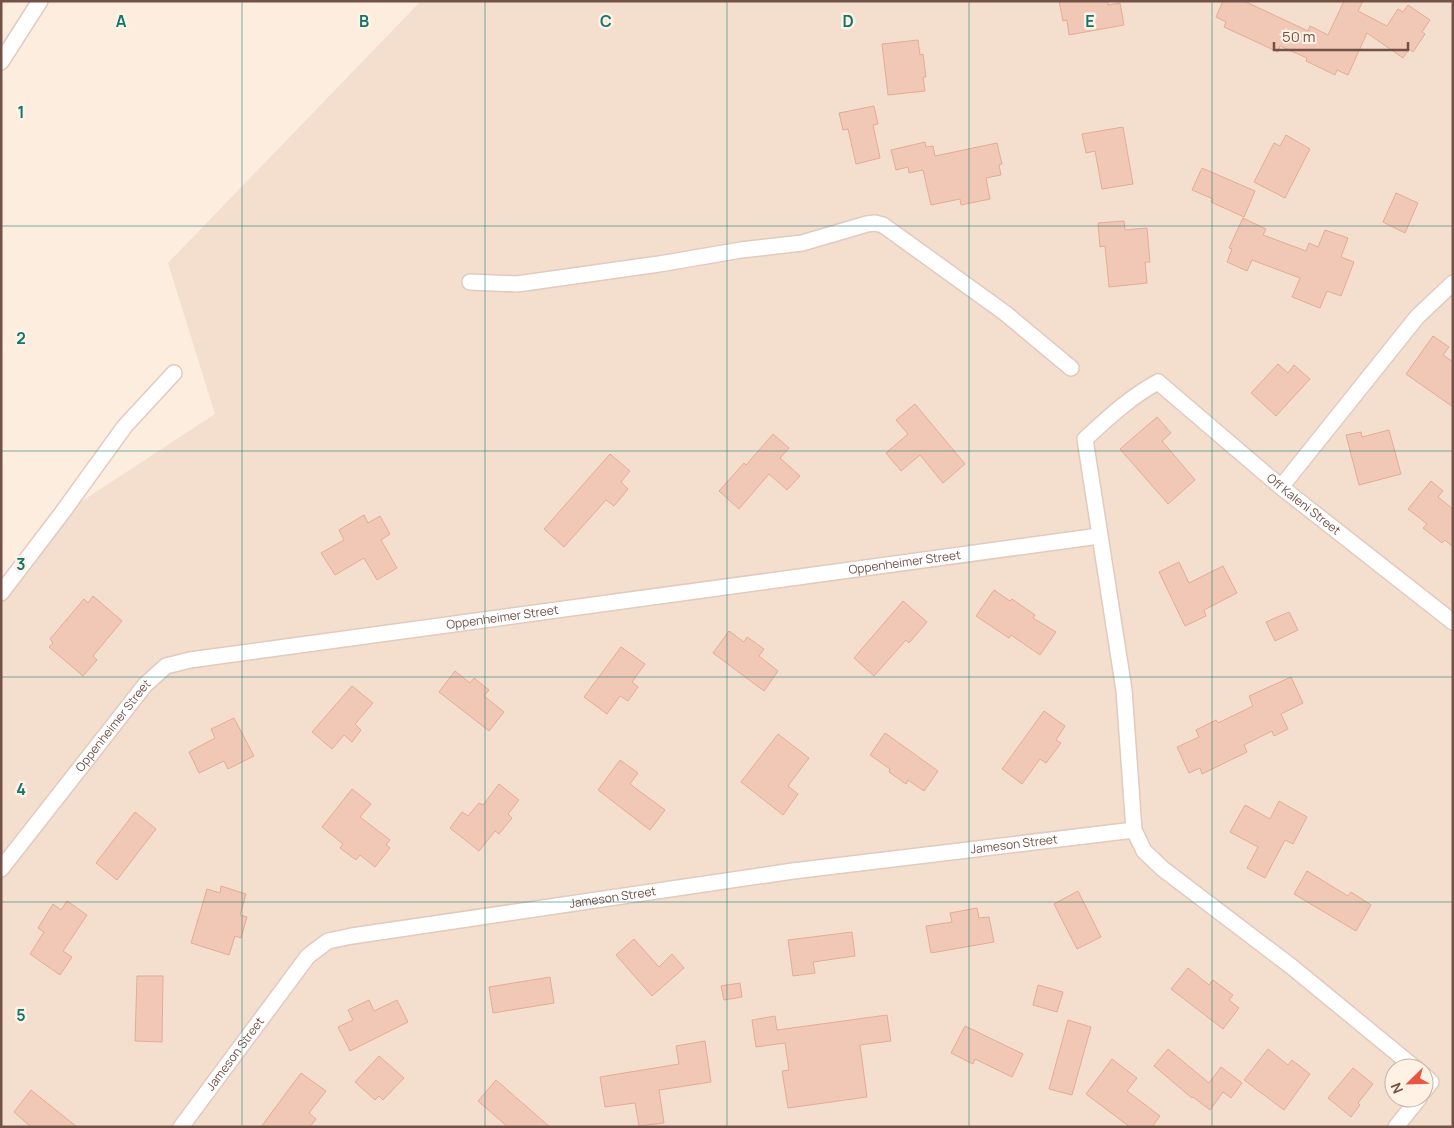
<svg xmlns="http://www.w3.org/2000/svg" width="1454" height="1128" font-family="Manrope,sans-serif">
<style>
.residential{fill:#f4decd;fill-rule:evenodd}
.building{fill:#f1c7b6;stroke:#e4ac96}
.lines{fill:none;stroke-linecap:round;stroke-linejoin:round}
.minor-casing{stroke:#e2cabe;stroke-width:18}
.minor{stroke:#fff;stroke-width:15}
.grid{fill:none;stroke:#0f766e;stroke-width:1;stroke-opacity:0.55}
.labels{text-anchor:middle;stroke-width:5;stroke-linejoin:round;paint-order:stroke}
.street-label{font-size:12px;fill:#725147;stroke:#fff2e4}
.grid-label{font-size:16px;text-anchor:middle;font-weight:bold;fill:#0f766e;stroke:#fff2e4;stroke-width:5;stroke-linejoin:round;paint-order:stroke}
</style>
<rect width="100%" height="100%" fill="#fcedde"/>
<path class="residential" d="M421 1H1453V1127H1V583L41 528 215 414 168 263ZM1394 1068H1424V1098H1394Z"/>
<g class="building">
<path d="M1059 1H1108V5L1120 3 1124 25 1069 35 1067 20 1063 21Z"/>
<path d="M1223 1H1244L1308 31 1310 26 1328 35 1344 1H1363L1358 11 1387 26 1398 9 1403 12 1408 5 1430 20 1422 32 1425 34 1413 52 1409 49 1403 58 1367 33 1348 75 1337 70 1335 75 1306 61 1307 58 1280 46 1278 52 1224 27 1226 22 1216 17Z"/>
<path d="M918 40 920 55 923 54 926 77H923L925 91 888 95 882 44Z"/>
<path d="M874 106 878 124 873 125 880 158 856 164 848 129 843 130 839 113Z"/>
<path d="M1123 127 1133 184 1102 189 1095 151 1086 153 1082 134Z"/>
<path d="M1286 135 1310 149 1285 198 1254 182 1274 143 1280 146Z"/>
<path d="M925 142 926 147 933 146 935 156 997 143 1002 164 999 165 1001 175 986 178 990 199 961 205 960 199 931 205 923 170 909 173 908 167 896 170 891 150Z"/>
<path d="M1202 168 1255 191 1244 217 1211 202 1213 199 1192 190Z"/>
<path d="M1396 193 1418 203 1405 233 1383 222Z"/>
<path d="M1243 218 1266 229 1263 235 1306 251 1309 243 1318 247 1325 230 1348 238 1341 257 1354 262 1341 296 1327 291 1320 308 1292 297 1300 278 1252 260 1247 271 1227 262 1232 249 1229 248Z"/>
<path d="M1124 221 1125 230 1147 228 1150 262H1145L1147 283 1109 287 1105 246 1100 247 1098 223Z"/>
<path d="M1433 336 1449 347 1443 355 1453 362V407L1406 374Z"/>
<path d="M1278 364 1288 373 1294 365 1310 379 1276 416 1251 393Z"/>
<path d="M915 404 965 464 943 483 920 455 901 471 886 453 908 434 896 420Z"/>
<path d="M1157 417 1171 433 1162 441 1195 480 1168 504 1120 449Z"/>
<path d="M1389 430 1401 474 1359 485 1346 435 1361 432 1362 437Z"/>
<path d="M773 434 789 448 780 458 800 476 787 490 769 474 739 509 719 491 744 463 746 465Z"/>
<path d="M610 454 630 471 621 482 628 489 614 506 606 500 564 547 544 529Z"/>
<path d="M1431 481 1443 491 1438 497 1453 509V547L1445 540 1442 543 1423 528 1427 524 1408 509Z"/>
<path d="M364 515 368 523 380 516 390 534 381 540 397 568 377 580 364 558 335 575 321 553 344 540 339 530Z"/>
<path d="M1179 562 1189 583 1223 566 1237 593 1204 610 1206 616 1185 626 1159 572Z"/>
<path d="M994 590 1010 601 1012 599 1035 615 1033 618 1056 632 1040 655 1011 635 1009 638 976 616Z"/>
<path d="M93 596 122 621 93 656 97 660 83 676 49 647 53 643 50 639 84 599 88 603Z"/>
<path d="M903 601 927 622 909 643 906 640 874 676 854 658Z"/>
<path d="M1289 612 1298 630 1275 641 1266 622Z"/>
<path d="M729 631 744 642 747 637 764 649 759 656 778 671 764 691 713 653Z"/>
<path d="M621 647 645 664 632 682 638 687 628 701 620 696 607 714 584 697Z"/>
<path d="M455 671 470 683 474 678 489 690 484 696 504 712 489 731 439 692Z"/>
<path d="M1291 677 1303 703 1281 714 1288 729 1274 736 1272 731 1244 745 1247 752 1202 774 1200 768 1189 773 1177 747 1199 737 1196 730 1216 720 1218 723 1253 706 1249 696Z"/>
<path d="M352 686 373 703 355 724 361 730 352 742 344 735 332 749 312 732Z"/>
<path d="M1044 711 1065 726 1056 740 1061 743 1046 763 1040 759 1022 784 1002 769Z"/>
<path d="M234 718 254 756 228 769 224 761 199 773 189 752 215 738 211 729Z"/>
<path d="M885 733 938 771 924 791 908 780 906 784 889 772 890 769 870 755Z"/>
<path d="M778 734 809 758 788 786 798 794 783 815 741 782Z"/>
<path d="M620 760 638 773 630 784 665 810 650 830 598 790Z"/>
<path d="M499 784 519 800 508 814 512 818 499 834 495 831 479 851 450 828 462 812 468 816 479 803 483 805Z"/>
<path d="M352 789 371 804 360 817 390 840 386 845 390 848 375 867 360 855 356 860 340 848 343 844 322 827Z"/>
<path d="M1279 801 1307 817 1293 844 1285 840 1265 878 1247 868 1258 847 1230 832 1245 805 1270 819Z"/>
<path d="M135 812 156 829 117 880 96 863Z"/>
<path d="M1307 871 1348 896 1351 892 1371 905 1356 931 1294 894Z"/>
<path d="M221 886 246 894 240 915 247 917 241 938 235 936 229 955 191 943 207 889 220 893Z"/>
<path d="M1078 891 1101 937 1077 949 1054 904Z"/>
<path d="M67 901 87 915 63 951 72 957 60 975 30 954 44 932 38 928 53 904 61 910Z"/>
<path d="M977 908 979 918 989 917 994 942 931 953 926 926 952 922 950 913Z"/>
<path d="M852 932 855 956 813 962 815 973 793 976 788 940Z"/>
<path d="M634 939 659 967 672 954 684 968 652 996 616 955Z"/>
<path d="M1188 968 1209 985 1213 980 1233 995 1229 1000 1239 1008 1223 1029 1171 989Z"/>
<path d="M137 976H163L162 1042 135 1041Z"/>
<path d="M550 977 554 1003 493 1013 489 987Z"/>
<path d="M740 983 742 997 724 1000 721 986Z"/>
<path d="M1038 985 1063 992 1057 1012 1033 1005Z"/>
<path d="M369 1000 374 1011 397 1000 408 1022 350 1051 338 1027 353 1020 348 1010Z"/>
<path d="M887 1015 891 1041 860 1045 867 1097 788 1108 782 1071 789 1070 785 1043 756 1047 752 1020 775 1016 777 1030Z"/>
<path d="M1068 1020 1091 1027 1072 1095 1049 1089Z"/>
<path d="M965 1026 1023 1054 1012 1077 975 1059 973 1064 951 1053Z"/>
<path d="M705 1041 711 1082 659 1090 664 1123 639 1126 635 1103 605 1107 600 1077 679 1064 676 1046Z"/>
<path d="M1168 1049 1209 1083 1221 1067 1242 1083 1231 1098 1223 1092 1210 1110 1193 1097 1192 1098 1154 1066Z"/>
<path d="M1268 1049 1288 1065 1292 1060 1310 1074 1284 1110 1244 1080Z"/>
<path d="M379 1056 404 1078 383 1100 379 1096 375 1100 355 1082Z"/>
<path d="M1112 1059 1137 1078 1127 1091 1160 1116 1152 1127H1130L1086 1094Z"/>
<path d="M1353 1068 1373 1084 1358 1103 1360 1105 1351 1117 1328 1098Z"/>
<path d="M301 1073 326 1091 309 1113 316 1119 310 1127H261Z"/>
<path d="M496 1080 550 1127H508L478 1101Z"/>
<path d="M31 1090 77 1127H31L14 1112Z"/>
</g>
<g class="lines">
<g class="minor-casing">
<g id="minor">
<path d="M1 62 40 1"/>
<path d="M470 282 517 284 659 264 741 250 802 243 867 224 875 223 883 225 1005 313 1071 368"/>
<path d="M1281 487 1417 317 1453 283"/>
<path d="M1 593 62 513 125 426 174 373"/>
<path id="s1" d="M1 869 145 685 166 666 190 660 1099 536"/>
<path id="s2" d="M1415 1068 1292 967 1163 869 1144 851 1134 830 1124 690 1085 439C1108 418 1130 397 1158 382L1281 487 1453 622"/>
<path d="M1424 1075 1431 1082 1424 1091"/>
<path id="s3" d="M181 1127 308 956 328 941 352 936 793 871 1134 830"/>
<path d="M1396 1127 1419 1098"/>
</g>
</g>
<use href="#minor" class="minor"/>
</g>
<path class="grid" d="M242 1V1127M485 1V1127M727 1V1127M969 1V1127M1212 1V1127M1 226H1453M1 451H1453M1 677H1453M1 902H1453"/>
<g class="labels">
<g class="street-label">
<text dy="4" stroke="none"><textPath href="#s2" startOffset="1048">Off Kaleni Street</textPath></text>
<text dy="4" stroke="none"><textPath href="#s1" startOffset="1008">Oppenheimer Street</textPath></text>
<text dy="4" stroke="none"><textPath href="#s1" startOffset="602">Oppenheimer Street</textPath></text>
<text dy="4" stroke="none"><textPath href="#s1" startOffset="182">Oppenheimer Street</textPath></text>
<text dy="4" stroke="none"><textPath href="#s3" startOffset="931">Jameson Street</textPath></text>
<text dy="4" stroke="none"><textPath href="#s3" startOffset="526">Jameson Street</textPath></text>
<text dy="4" stroke="none"><textPath href="#s3" startOffset="91">Jameson Street</textPath></text>
</g>
</g>
<g class="grid-label">
<text x="121" y="27">A</text>
<text x="364" y="27">B</text>
<text x="606" y="27">C</text>
<text x="848" y="27">D</text>
<text x="1090" y="27">E</text>
<text x="21" y="118">1</text>
<text x="21" y="344">2</text>
<text x="21" y="570">3</text>
<text x="21" y="795">4</text>
<text x="21" y="1021">5</text>
</g>
<rect width="1454" height="1128" fill="none" stroke="#725147" stroke-width="5"/>
<g transform="translate(1409 1083) rotate(247)"><circle r="24" fill="#fff2e4" stroke="#c7b2a5"/>
<path d="M0-4L9 19L0 12L-9 19Z" fill="#e85541"/>
<text y="-8" font-size="14" font-weight="bold" text-anchor="middle" fill="#725147">N</text>
</g>
<path d="M1274 42v8h134v-8" fill="none" stroke="#725147" stroke-width="2.5"/>
<text x="1282" y="42" font-size="15" fill="#725147" stroke="#fff2e4" stroke-width="4" paint-order="stroke">50 m</text>
</svg>
